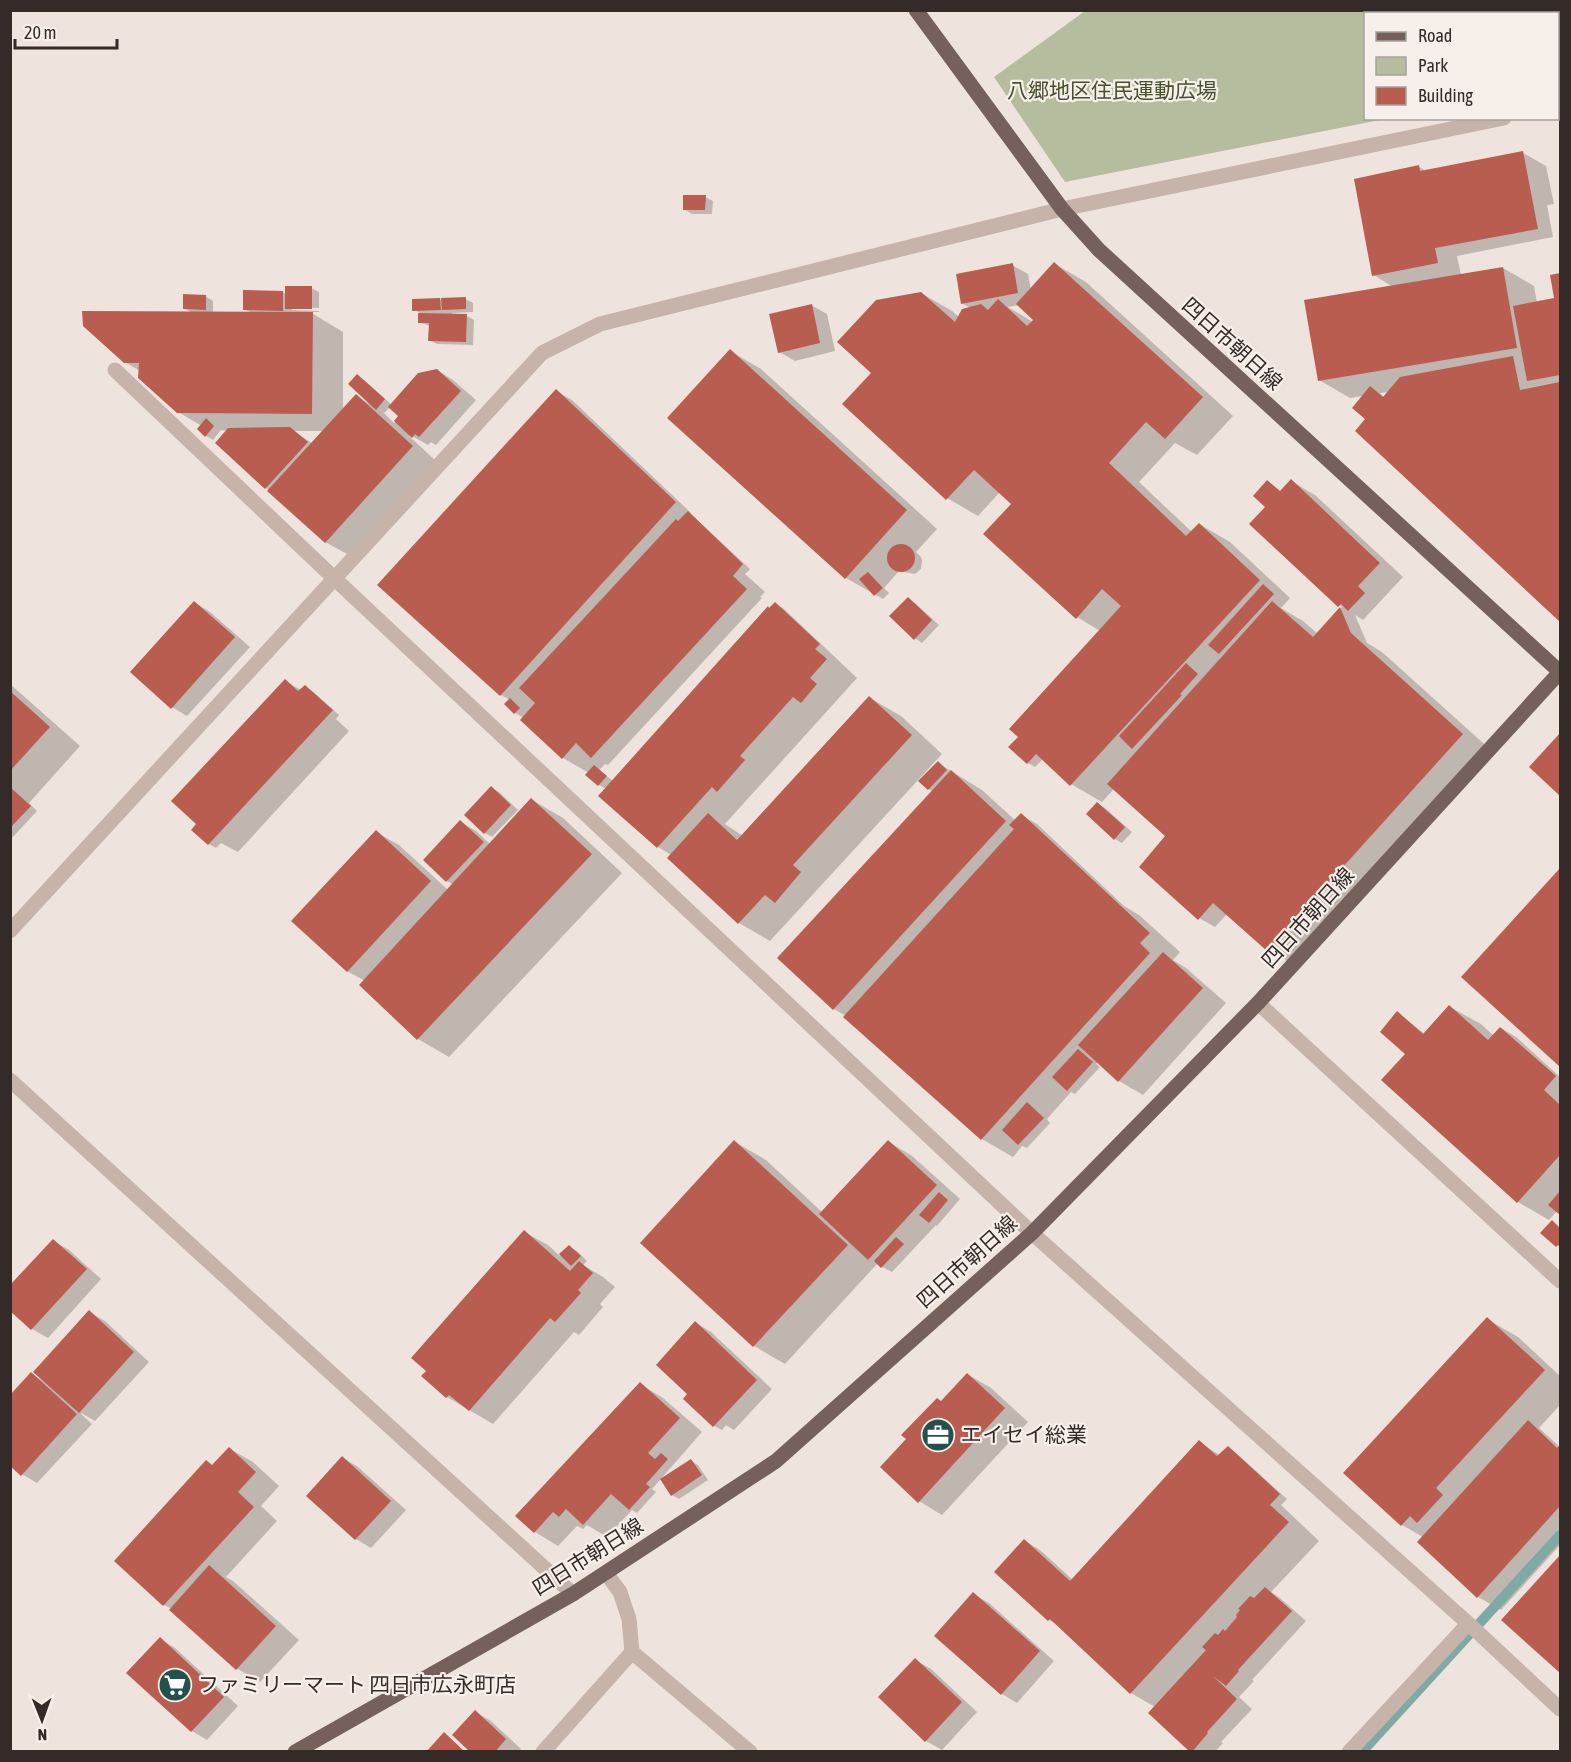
<svg xmlns="http://www.w3.org/2000/svg" width="1571" height="1762" font-family="'Asap Condensed','Noto Sans JP',sans-serif">
<style>
.green{fill:#b6bd9e}
.shadow{fill:#0003;fill-rule:evenodd}
.lines{fill:none;stroke-linecap:round;stroke-linejoin:round}
.stream{stroke:#7fa9a5;stroke-width:10}
.building{fill:#b95d51}
.street{stroke:#c6b3aa;stroke-width:15}
.primary{stroke:#75605b;stroke-width:15}
.labels{text-anchor:middle;stroke-width:4.5;stroke-linejoin:round;paint-order:stroke}
.park-label{font-size:21px;fill:#48502f;stroke:#f7efe9}
.street-label{font-size:21px;fill:#342b29;stroke:#f7efe9}
.poi-label{font-size:21px;fill:#342b29;stroke:#f7efe9;text-anchor:start}
</style>
<rect width="100%" height="100%" fill="#efe4dd"/>
<path class="green" d="M1085 11H1560V84H1558V14H1366V118L1385 119 1065 182 994 77Z"/>
<g class="shadow">
<path d="M1523 153 1546 166 1554 204 1547 205 1553 237 1457 256 1461 275 1503 268 1534 286 1537 303 1558 299 1552 277 1560 275V620L1357 431 1367 419 1363 396 1350 398 1319 380 1393 287 1374 275 1419 167 1426 171ZM1390 392 1385 398 1380 393Z"/>
<path d="M705 197 713 201 712 214H692L684 209Z"/>
<path d="M1055 264 1086 282 1233 416 1197 455 1175 443 1139 482 1192 532 1199 524 1230 542 1290 598 1281 608 1303 621 1318 634 1342 607 1251 524 1267 507 1268 482 1281 492 1291 481 1315 495 1403 577 1363 620 1355 615 1367 643 1382 652 1493 752 1299 968 1268 950 1227 914 1215 927 1199 918 1167 836 1114 789 1102 802 1071 784 1043 759 1035 767 1028 763 1100 631 1077 617 1013 504 1000 492 978 516 947 498 873 373 921 293 952 311 959 317 971 308 963 304 1012 265 1028 274 1031 290ZM1019 305 1035 320 1033 322 1008 307Z"/>
<path d="M311 288 319 292V308L292 307V310L319 311V312H310L343 332V411L356 396 370 404 357 376 364 380 392 405 437 370 453 380 476 400 436 445 431 442 428 445 410 435 409 436 436 461 349 555 325 542 266 488 228 431 221 430 213 440 206 436 202 426 178 412 140 371 125 362 193 313 184 308 205 296 213 301V313H252L244 309 283 292 286 294ZM390 407 400 416 394 423 384 413ZM294 431H324L313 444Z"/>
<path d="M465 299 473 303V312L452 313V315L467 316 474 320 473 345 437 344 429 340 430 326 419 322 420 313 414 310 413 301Z"/>
<path d="M811 305 827 314 835 351 795 361 779 352Z"/>
<path d="M730 351 761 369 937 529 916 552 921 557 922 560 921 569 915 574 899 571 884 588 889 593 883 599 846 578 669 418Z"/>
<path d="M556 391 572 400 690 512 689 514 695 518 750 569 745 574 765 592 760 597 762 598 608 765 605 764 599 770 613 781 775 604 783 608 857 678 725 824 743 836 870 698 901 716 942 754 770 941 739 923 669 858 671 855 658 847 606 789 599 785 589 773 563 758 524 718 515 713 510 700 501 695 379 585Z"/>
<path d="M908 599 915 603 939 625 922 643 915 638Z"/>
<path d="M195 603 210 612 250 647 187 716 172 707Z"/>
<path d="M285 681 301 690 305 686 312 691 339 715 336 719 349 731 238 852 221 843 216 848 209 844 198 824Z"/>
<path d="M10 684 80 746 29 803 37 811 12 838Z"/>
<path d="M1560 735V794L1531 767Z"/>
<path d="M938 763 982 790 1016 821 1021 815 1037 824 1124 906 1139 915 1180 952 1173 960 1186 968 1226 1003 1143 1095 1119 1081 1098 1062 1096 1064 1100 1067 1075 1094 1071 1092 1047 1119 1050 1123 1027 1148 1022 1146 1013 1157 982 1139 846 1016 834 1009 780 958 933 792 929 789Z"/>
<path d="M491 788 499 792 518 810 492 837 485 833 466 815Z"/>
<path d="M532 800 563 818 622 873 449 1057 418 1039 361 985 365 981 347 971 376 832 399 845 448 890 454 885 447 881 460 822 476 831 491 845Z"/>
<path d="M1097 804 1105 808 1132 832 1122 843 1115 839Z"/>
<path d="M1560 871V1065L1464 976Z"/>
<path d="M1450 1007 1481 1024 1494 1036 1501 1028 1516 1037 1560 1077V1213L1557 1211 1549 1220 1518 1202 1383 1080 1407 1053 1398 1013 1425 1034Z"/>
<path d="M735 1142 766 1160 823 1213 889 1142 912 1156 960 1199 937 1226 936 1225 892 1272 877 1264 785 1364 754 1346 642 1243Z"/>
<path d="M524 1232 548 1245 560 1256 569 1247 577 1251 587 1261 583 1265 603 1277 615 1287 600 1304 603 1307 579 1335 574 1332 493 1424 447 1397 423 1376Z"/>
<path d="M53 1241 69 1250 101 1279 48 1338 32 1329 10 1309Z"/>
<path d="M89 1312 105 1321 149 1362 95 1421 81 1413V1414L92 1424 37 1483 22 1474 31 1374 44 1381Z"/>
<path d="M1487 1319 1518 1337 1560 1376V1405L1539 1428 1560 1447V1545L1501 1610 1478 1597 1423 1537 1402 1525Z"/>
<path d="M696 1323 711 1332 772 1389 734 1430 726 1425 722 1430 714 1426 685 1399 694 1398Z"/>
<path d="M967 1374 991 1388 1028 1422 942 1515 919 1501Z"/>
<path d="M640 1384 663 1398 702 1432 652 1489 656 1492 637 1513 632 1510 607 1537 587 1525 583 1529 577 1526 558 1546 535 1532 517 1516Z"/>
<path d="M1199 1442 1221 1456 1228 1448 1235 1452 1287 1499 1281 1505 1319 1541 1271 1592 1280 1598 1306 1621 1252 1680 1254 1681 1239 1697 1252 1709 1221 1742 1223 1743 1215 1752H1192L1155 1707 1131 1693 1058 1625 1049 1620 996 1572 1025 1541 1040 1550 1073 1580Z"/>
<path d="M230 1449 253 1462 279 1486 261 1506 277 1521 226 1577 233 1581 299 1640 260 1682 236 1668 172 1609 164 1605 214 1466Z"/>
<path d="M343 1458 358 1467 406 1510 371 1548 356 1539Z"/>
<path d="M691 1461 698 1465 708 1480 679 1499 672 1495Z"/>
<path d="M1560 1557V1671L1503 1620Z"/>
<path d="M973 1594 989 1603 1054 1661 1017 1703 1002 1694Z"/>
<path d="M160 1639 175 1648 238 1706 207 1740 192 1731Z"/>
<path d="M915 1660 931 1669 977 1712 942 1750 926 1741Z"/>
<path d="M475 1712 491 1721 521 1749 518 1752H472Z"/>
</g>
<g class="lines">
<path class="stream" d="M1362 1752 1560 1535"/>
</g>
<g class="building">
<path d="M1523 151 1538 229 1435 248 1438 263 1372 276 1354 179 1419 165 1420 171Z"/>
<path d="M683 195H706L705 210H683Z"/>
<path d="M1054 262 1203 397 1165 439 1146 422 1109 463 1186 536 1199 523 1260 580 1070 786 1036 754 1027 764 1008 747 1018 737 1009 729 1121 606 1102 589 1076 619 983 534 1011 504 974 470 946 500 842 404 871 373 837 342 876 300 921 292 955 322 962 309 981 304 988 310 998 299 1027 326 1033 320 1016 304Z"/>
<path d="M1013 263 1018 293 961 304 956 274Z"/>
<path d="M1503 267 1517 348 1318 381 1304 300Z"/>
<path d="M1560 273V375L1527 381 1513 306 1554 298 1550 275Z"/>
<rect x="285" y="286" width="27" height="23"/>
<path d="M243 290 283 291V311L243 310Z"/>
<path d="M183 294 206 295V310L183 309Z"/>
<path d="M466 297V309L442 310 441 298Z"/>
<path d="M440 298 441 310 412 311V299Z"/>
<path d="M812 304 820 343 778 353 769 314Z"/>
<path d="M82 311 313 312 312 414 177 413 138 378 139 363H124L83 326Z"/>
<path d="M418 313 467 314 466 342 428 341 429 323H418Z"/>
<path d="M730 349 907 510 845 579 667 418Z"/>
<path d="M1513 356 1520 390 1560 382V622L1355 431 1365 419 1352 408 1370 386 1383 397 1400 377Z"/>
<path d="M437 369 461 391 419 437 415 434 412 438 394 421 398 416 388 407 418 373Z"/>
<path d="M357 374 385 399 376 410 348 384Z"/>
<path d="M556 389 676 502 500 696 377 585Z"/>
<path d="M356 394 413 446 325 543 267 491Z"/>
<path d="M206 418 214 426 205 437 197 429Z"/>
<path d="M290 427 308 442 265 489 215 443 228 428Z"/>
<path d="M1291 479 1380 563 1358 586 1365 593 1348 611 1341 604 1338 607 1249 524 1265 507 1253 496 1267 480 1280 491Z"/>
<path d="M688 511 743 564 733 576 747 589 591 758 576 743 562 759 520 720 535 703 519 688 676 519 678 521Z"/>
<circle cx="901" cy="558" r="14"/>
<path d="M868 572 883 588 874 596 859 579Z"/>
<path d="M1263 584 1274 594 1219 654 1208 645Z"/>
<path d="M908 597 932 620 914 640 889 616Z"/>
<path d="M194 601 235 637 171 709 130 672Z"/>
<path d="M1272 601 1313 637 1340 607 1351 633 1463 734 1267 951 1213 903 1198 920 1139 867 1165 836 1107 784Z"/>
<path d="M775 602 820 644 815 649 827 659 810 678 817 684 801 703 793 697 740 756 745 760 717 792 712 787 657 848 598 796 768 606 769 608Z"/>
<path d="M1186 663 1198 674 1180 694 1182 695 1132 749 1119 736Z"/>
<path d="M285 679 298 691 305 685 333 710 208 845 191 830 196 824 171 801Z"/>
<path d="M10 691 50 727 10 771Z"/>
<path d="M869 696 912 735 793 865 801 872 775 903 765 895 738 924 667 858 708 813 737 840Z"/>
<path d="M510 698 520 708 514 714 504 704Z"/>
<path d="M1560 733V796L1529 767Z"/>
<path d="M938 761 947 770 928 790 918 781Z"/>
<path d="M594 765 607 776 598 786 585 775Z"/>
<path d="M951 770 1006 821 833 1010 777 958Z"/>
<path d="M491 786 511 805 484 834 464 815Z"/>
<path d="M10 787 31 806 10 828Z"/>
<path d="M531 798 592 854 417 1040 359 985Z"/>
<path d="M1097 802 1125 827 1114 840 1086 814Z"/>
<path d="M1021 813 1150 933 1140 943 1150 953 981 1140 843 1017 1014 829 1009 825Z"/>
<path d="M460 820 484 842 446 882 423 860Z"/>
<path d="M376 830 431 881 347 972 291 921Z"/>
<path d="M1560 868V1067L1461 977Z"/>
<path d="M1163 952 1203 988 1118 1082 1078 1045Z"/>
<path d="M1449 1005 1488 1040 1500 1027 1556 1076 1544 1090 1560 1105V1155L1517 1203 1381 1080 1405 1054 1380 1032 1397 1011 1423 1034Z"/>
<path d="M1078 1049 1093 1062 1067 1091 1052 1077Z"/>
<path d="M1027 1102 1044 1118 1018 1145 1002 1130Z"/>
<path d="M734 1140 848 1245 753 1347 640 1243Z"/>
<path d="M888 1140 937 1185 868 1260 819 1214Z"/>
<path d="M1560 1191V1215L1548 1205Z"/>
<path d="M939 1192 948 1200 929 1223 919 1215Z"/>
<path d="M1552 1220 1560 1228V1248L1558 1245 1556 1247 1540 1233Z"/>
<path d="M524 1230 570 1271 579 1261 593 1273 578 1290 581 1293 555 1322 550 1318 469 1411 449 1395 446 1398 421 1376 426 1371 411 1358Z"/>
<path d="M896 1237 904 1244 881 1268 874 1261Z"/>
<path d="M53 1239 87 1269 31 1330 10 1311V1285Z"/>
<path d="M569 1245 581 1256 571 1266 559 1254Z"/>
<path d="M89 1310 134 1352 79 1413 33 1372Z"/>
<path d="M1487 1317 1545 1370 1436 1488 1443 1495 1417 1523 1410 1516 1401 1526 1343 1473Z"/>
<path d="M695 1321 757 1380 713 1427 683 1399 687 1394 656 1365Z"/>
<path d="M31 1372 77 1414 21 1476 10 1466V1395Z"/>
<path d="M967 1373 1005 1408 918 1503 880 1467 906 1439 901 1435 937 1398 941 1401Z"/>
<path d="M640 1382 680 1418 648 1453 655 1459 661 1453 668 1459 646 1484 650 1487 629 1510 611 1494 583 1525 566 1509 559 1517 553 1512 534 1533 515 1516Z"/>
<path d="M1528 1420 1557 1448 1560 1445V1506L1477 1598 1417 1542Z"/>
<path d="M1199 1440 1217 1456 1228 1446 1280 1494 1270 1505 1289 1522 1130 1694 1050 1619 1048 1621 994 1572 1024 1539 1070 1581Z"/>
<path d="M229 1447 256 1472 238 1492 254 1507 163 1606 114 1561 206 1460 212 1465Z"/>
<path d="M342 1456 391 1501 355 1540 306 1496Z"/>
<path d="M691 1459 702 1475 671 1496 660 1479Z"/>
<path d="M1560 1555V1673L1501 1620Z"/>
<path d="M209 1565 276 1626 236 1670 169 1610Z"/>
<path d="M1265 1587 1292 1611 1238 1670 1239 1671 1226 1686 1213 1676 1237 1699 1207 1732 1208 1733 1192 1752H1190L1148 1713 1206 1650 1202 1647 1215 1633 1218 1635 1223 1629 1225 1631 1237 1617 1236 1615 1240 1610 1238 1609 1250 1596 1254 1598Z"/>
<path d="M973 1592 1040 1651 1001 1695 934 1636Z"/>
<path d="M160 1637 224 1697 191 1732 126 1673Z"/>
<path d="M915 1658 962 1702 925 1742 878 1697Z"/>
<path d="M475 1710 506 1739 495 1752H470L452 1735Z"/>
<path d="M444 1732 465 1752H426Z"/>
</g>
<g class="lines">
<g class="street">
<path d="M1558 108 1560 107"/>
<path d="M115 370 335 579 1032 1233 1470 1625 1560 1709"/>
<path d="M10 931 542 353 600 324 1062 209 1504 118"/>
<path d="M1258 1003 1560 1281"/>
<path d="M10 1080 573 1594"/>
<path d="M606 1573 620 1592 629 1619 632 1652 750 1752"/>
<path d="M543 1752 632 1652"/>
<path d="M1349 1752 1468 1624"/>
</g>
<g class="primary">
<path d="M916 10 1062 209 1099 250 1560 672"/>
<path d="M295 1752 573 1594 776 1461 1032 1233 1258 1003 1560 672"/>
</g>
</g>
<defs>
<g id="office-disc" transform="scale(1.725)"><circle r="9.5" fill="#23514e" stroke="#f7efe9"/><path d="M-6-3h4V-5.5h4V-3h4V5H-6ZM-1-4.5V-3h2v-1.5ZM-6 0V1H6V0Z" fill="#fff"/></g>
<g id="supermarket-disc" transform="scale(1.725)"><circle r="9.5" fill="#23514e" stroke="#f7efe9"/><path d="M-6-5.5h2.5l.6 2H6L4.5 2H-2.5L-4.4-4H-6ZM-1.5 3.2a1.3 1.3 0 1 0 .1 0ZM3 3.2a1.3 1.3 0 1 0 .1 0Z" fill="#fff"/></g>
</defs>
<g fill-rule="evenodd">
<use href="#office-disc" x="938" y="1435"/>
<use href="#supermarket-disc" x="175" y="1685"/>
</g>
<g class="labels">
<g class="park-label">
<text x="1112" y="98">八郷地区住民運動広場</text>
</g>
<g class="street-label">
<text transform="translate(1232 344) rotate(42)" y="7">四日市朝日線</text>
<text transform="translate(1308 918) rotate(-48)" y="7">四日市朝日線</text>
<text transform="translate(967 1262) rotate(-42)" y="7">四日市朝日線</text>
<text transform="translate(588 1557) rotate(-32)" y="7">四日市朝日線</text>
</g>
<g class="poi-label">
<text x="961" y="1442">エイセイ総業</text>
<text x="198" y="1692">ファミリーマート 四日市広永町店</text>
</g>
</g>
<rect width="1571" height="1762" fill="none" stroke="#342b29" stroke-width="24"/>
<rect x="1364" y="12" width="195" height="108" fill="#f7efe9" stroke="#a9a19c" stroke-width="1.5"/>
<rect x="1376" y="32" width="30" height="9" fill="#75605b" stroke="#a9a19c" stroke-width="1.5"/>
<text x="1418" y="42" font-size="18" fill="#342b29">Road</text>
<rect x="1376" y="57" width="30" height="18" fill="#b6bd9e" stroke="#a9a19c" stroke-width="1.5"/>
<text x="1418" y="72" font-size="18" fill="#342b29">Park</text>
<rect x="1376" y="87" width="30" height="18" fill="#b95d51" stroke="#a9a19c" stroke-width="1.5"/>
<text x="1418" y="102" font-size="18" fill="#342b29">Building</text>
<g transform="translate(42 1720) rotate(179)" stroke="#f7efe9" stroke-width="4.5" paint-order="stroke">
<path d="M0-4.5L10 22L0 15L-10 22Z" fill="#342b29"/>
<text y="-9" font-size="16" font-weight="bold" text-anchor="middle" fill="#342b29">N</text>
</g>
<path d="M15 39v9h102v-9" fill="none" stroke="#342b29" stroke-width="3"/>
<text x="24" y="39" font-size="18" fill="#342b29" stroke="#f7efe9" stroke-width="4.5" paint-order="stroke">20 m</text>
</svg>
